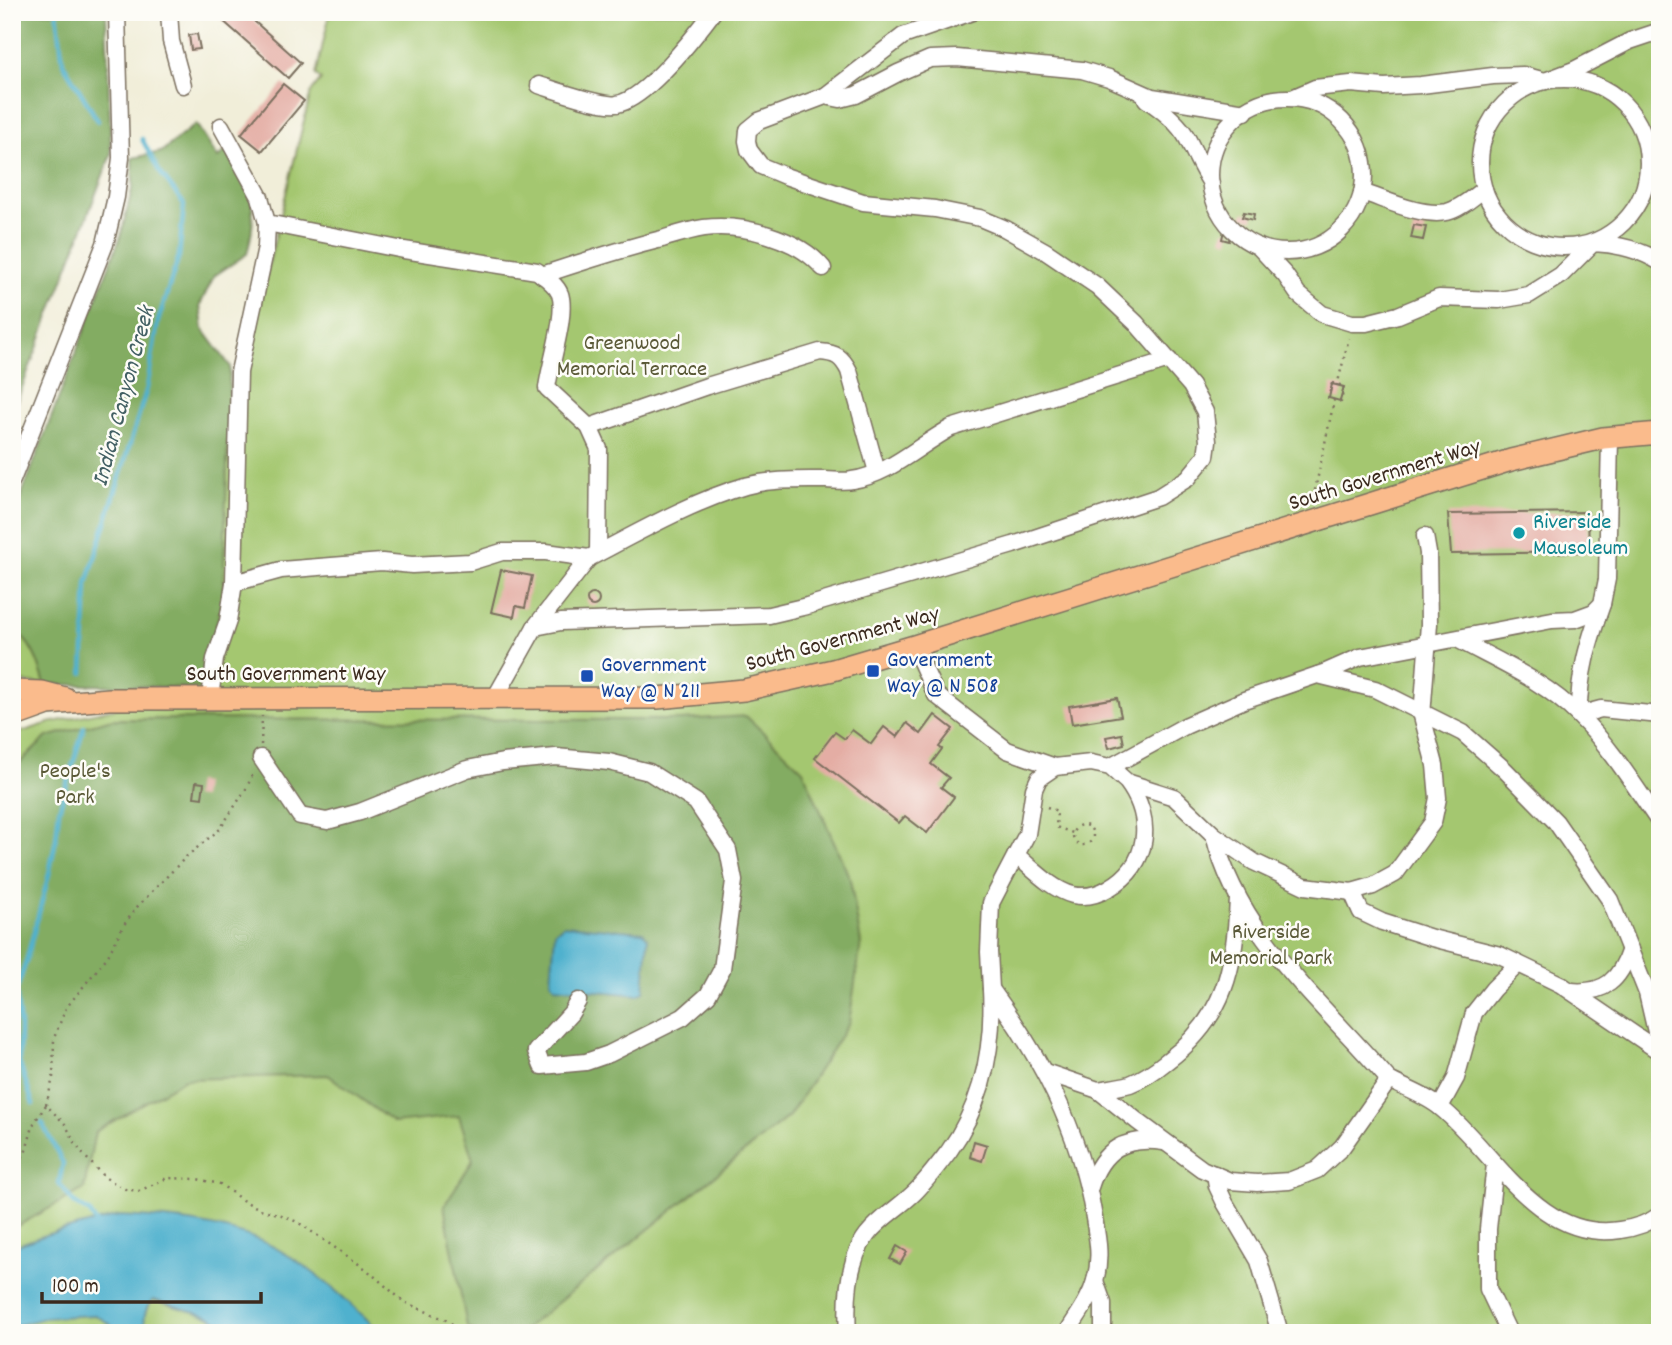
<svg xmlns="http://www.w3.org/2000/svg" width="1672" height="1345" font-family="Dekko,sans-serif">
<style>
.green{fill:#a4c770;stroke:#707847;stroke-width:2}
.forest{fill:#83ac62;stroke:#5f6b40;stroke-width:2}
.water{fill:#4fb1ce;stroke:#456e76;stroke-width:2}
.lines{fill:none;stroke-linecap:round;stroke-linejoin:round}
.stream{stroke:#4fb1ce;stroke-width:4.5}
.building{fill:#e4ada4}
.minor-casing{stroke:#7b6f5f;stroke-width:19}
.major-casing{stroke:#7b6f5f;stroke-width:24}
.path{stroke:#7b6f5f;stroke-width:2.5;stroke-dasharray:2 5;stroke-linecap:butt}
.minor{stroke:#fff;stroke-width:16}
.major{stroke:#fabb8c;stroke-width:21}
.culture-dot{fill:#0f9aa8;stroke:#fdfcf7;stroke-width:2.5}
.transit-dot{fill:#1a4fb4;stroke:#fdfcf7;stroke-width:2.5}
.labels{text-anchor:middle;stroke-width:5;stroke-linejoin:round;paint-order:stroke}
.park-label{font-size:23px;fill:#5a5937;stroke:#fdfcf7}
.street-label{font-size:23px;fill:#3b2a1e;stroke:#fdfcf7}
.culture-label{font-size:23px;fill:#0d838f;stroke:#fdfcf7;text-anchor:start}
.transit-label{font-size:23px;fill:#164399;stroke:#fdfcf7;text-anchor:start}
.water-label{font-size:24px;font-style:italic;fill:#436064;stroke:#fdfcf7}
</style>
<rect width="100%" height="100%" fill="#fdfcf7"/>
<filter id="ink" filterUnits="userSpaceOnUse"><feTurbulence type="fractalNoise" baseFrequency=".0143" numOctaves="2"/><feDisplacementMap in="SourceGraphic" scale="14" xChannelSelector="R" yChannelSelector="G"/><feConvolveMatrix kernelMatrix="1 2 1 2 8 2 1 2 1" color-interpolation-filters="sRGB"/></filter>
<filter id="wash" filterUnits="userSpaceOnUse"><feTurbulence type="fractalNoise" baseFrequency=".00686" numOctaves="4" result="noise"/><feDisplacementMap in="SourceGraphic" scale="28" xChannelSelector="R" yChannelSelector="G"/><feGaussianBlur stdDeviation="1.57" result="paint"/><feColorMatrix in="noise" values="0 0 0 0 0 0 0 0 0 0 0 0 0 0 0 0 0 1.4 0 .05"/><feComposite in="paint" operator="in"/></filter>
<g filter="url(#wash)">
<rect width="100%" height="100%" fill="#f1eed9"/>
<g class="green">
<path d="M330 12H1660V1333H381L338 1294 12 1268V735L49 723 162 698 311 92 321 80 316 75Z"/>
<path d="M12 627C32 643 38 660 45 684L12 682Z"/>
<path d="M105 1245 345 1333H12V1287Z"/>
</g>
<g class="forest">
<path d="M12 12H106L111 154 12 414Z"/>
<path d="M196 124 218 158 226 150C251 194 260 204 247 254L214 276 200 305 203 329 230 366 223 599 201 688 45 684C38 660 32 643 12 627V520L121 235 133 185 132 158 161 152Z"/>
<path d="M746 716 803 770 850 879 861 943 849 1023 789 1116 520 1333H477L467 1327 444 1206 473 1160 459 1116 394 1123 328 1075 185 1079 95 1132 84 1189 12 1229V770L47 737 112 719 680 720Z"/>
</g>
<g class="water">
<path d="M563 925 643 932 648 938 644 991 638 995 555 987 551 981 555 932Z"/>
<path d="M119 1216C171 1218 235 1224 281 1251 314 1270 354 1306 381 1333H238L208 1316 153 1300C144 1309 142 1321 148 1333H115L110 1324 95 1315 44 1318 12 1327V1247L48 1234Z"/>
</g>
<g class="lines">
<g class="stream">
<path d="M57 12 63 63 98 121"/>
<path d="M83 673 87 584 147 388 158 321 179 256 184 204 159 171 142 139"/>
<path d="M33 1104 19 1062 20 1027 16 991 26 962 49 874 56 839 59 810 84 727"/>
<path d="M42 1123 63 1163 59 1183 73 1202 90 1213 99 1227"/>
</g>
</g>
<g id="blocks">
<g class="building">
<path d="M213 12H244L301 63 288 78Z"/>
<path d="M197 34 200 49 191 50 189 35Z"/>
<path d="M283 84 304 101 262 151 241 134Z"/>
<path d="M1244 212 1254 214 1253 220 1242 217Z"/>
<path d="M1414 225 1426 227 1423 240 1411 238Z"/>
<path d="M1224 230 1231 231 1229 241 1222 239Z"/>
<path d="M1332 384 1344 387 1340 401 1329 398Z"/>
<path d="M1588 512 1589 552 1451 554 1448 514Z"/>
<path d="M501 570 532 576 525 608 516 606 514 617 491 612Z"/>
<circle cx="593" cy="600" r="6"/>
<path d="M1117 698 1121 716 1072 724 1069 706Z"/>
<path d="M935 715 953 729 939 747 942 749 931 764 949 778 941 787 954 797 927 833 905 816 899 823 815 758 835 732 845 739 852 730 871 744 884 727 897 737 907 723 921 734Z"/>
<path d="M1122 734 1124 744 1109 748 1106 737Z"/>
<path d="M196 782 204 783 202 798 194 797Z"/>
<path d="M15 1106 19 1117 12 1119V1107Z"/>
<path d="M974 1141 987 1145 982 1161 970 1157Z"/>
<path d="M897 1246 907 1252 900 1264 890 1259Z"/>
</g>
</g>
</g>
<g filter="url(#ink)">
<use href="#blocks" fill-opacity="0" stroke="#7b6f5f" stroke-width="2"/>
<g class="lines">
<g class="minor-casing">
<g id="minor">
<path d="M169 12 171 41 183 85"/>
<circle cx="1564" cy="163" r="84"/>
<path d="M539 85C555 90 602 107 617 104 646 99 695 36 713 12"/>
<path d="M825 96 903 36 972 12"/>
<path d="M1292 98 1315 88 1351 84 1384 87 1421 85 1493 76 1523 75 1545 81 1574 70 1630 41 1660 31"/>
<circle cx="1287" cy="175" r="77"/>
<path d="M1146 99C1161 109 1178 122 1187 138 1195 153 1201 168 1211 183"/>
<path d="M1362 192C1387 200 1420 217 1447 212 1460 209 1473 197 1484 189"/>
<path d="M267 223 404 250 537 271C545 277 556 284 560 294 567 314 550 364 547 388L589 427 599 449 598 553"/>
<path d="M1259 247 1285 275 1298 294 1322 314 1352 323H1366L1398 315 1439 298 1499 300 1529 295 1561 275 1593 243C1617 244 1639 249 1660 262"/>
<path d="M542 275C582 262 621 249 662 239 675 235 690 230 704 228 742 223 798 238 823 268"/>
<path d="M589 427 707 386 820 352C836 353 842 357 849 371L877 472"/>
<path d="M12 480 105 244 116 197 121 158 117 12"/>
<path d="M589 558C637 533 693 501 745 486 772 479 797 480 825 480 834 480 844 482 852 480 889 475 919 445 951 428L1169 360"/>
<path d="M234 583 281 570 382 562 412 565 470 562 502 552H546L589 558 535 627 495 698"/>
<path d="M1602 604C1589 641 1578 675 1579 715L1601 709 1660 715"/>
<path d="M535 627 561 622 769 615 807 606 1013 545 1158 497 1188 478 1206 456 1208 441 1205 412 1191 386 1136 323 1097 286 1045 251 1006 229 980 218 935 209 863 202 785 176 761 166 749 150 747 141 748 130 759 121 825 96 840 99 856 95 898 73 930 59 957 58 1082 70 1109 78 1152 97 1245 112"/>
<path d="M1457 639C1499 662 1545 681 1579 716 1611 747 1635 787 1660 823"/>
<path d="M914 646 936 695 1007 750 1055 767"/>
<path d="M1318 675 1375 689 1463 733 1505 770 1556 822 1610 900 1647 993 1660 1049"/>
<path d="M210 698 215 659 228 621 234 583 239 372 266 247 267 223 260 197 221 126"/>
<path d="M261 758 300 816 327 821 360 812 467 769 503 762 556 757 609 762 649 772 696 802 728 850 734 881 722 969 708 995 683 1017 609 1054 586 1062 542 1066 536 1051 571 1013 578 1001"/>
<path d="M1110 767 1185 726 1244 700 1326 672 1360 657 1552 620 1575 619 1594 612 1602 604 1607 579 1610 438"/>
<path d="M1127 782C1154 818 1150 865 1109 888 1099 894 1086 898 1073 895 1051 889 1033 869 1016 855L1027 834 1034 789 1039 778 1055 767 1091 763 1110 767 1127 782 1174 797 1214 835 1254 862 1305 886 1352 892 1373 886 1395 874 1433 822 1438 798 1435 765 1422 716 1429 624 1428 553 1425 536"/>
<path d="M1214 835C1238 935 1325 1005 1389 1080"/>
<path d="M1352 892 1361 912 1382 922 1432 938 1500 955 1560 984 1660 1052"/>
<path d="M991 989 989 952 991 903 1016 855"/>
<path d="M1571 991C1605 994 1620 980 1630 949"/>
<path d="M1045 1072 1098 1090 1137 1121 1202 1169 1230 1181 1257 1183 1289 1181 1317 1170 1342 1147 1389 1080C1406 1089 1427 1096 1441 1108 1495 1152 1539 1243 1620 1230 1634 1228 1648 1224 1660 1215"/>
<path d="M1098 1090C1108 1088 1120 1087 1130 1084 1143 1079 1156 1070 1167 1061 1225 1018 1235 968 1238 899"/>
<path d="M1440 1107 1456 1078 1474 1013 1493 989 1518 964"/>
<path d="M1495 1164 1488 1229V1289L1509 1333"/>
<path d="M1215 1174 1217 1186 1225 1203 1259 1261 1280 1333"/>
<path d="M1090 1187C1102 1149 1125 1136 1164 1142"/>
<path d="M1095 1281 1103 1303V1333"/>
<path d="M848 1333C846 1302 847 1261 867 1235 880 1218 900 1207 915 1192 927 1180 939 1164 949 1151 984 1102 994 1047 991 989 1040 1056 1079 1129 1093 1212 1097 1236 1102 1256 1095 1281 1090 1300 1077 1316 1067 1333"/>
</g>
</g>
<g class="major-casing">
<g id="major">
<path d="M12 691 42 692 65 698"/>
<path d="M12 717 48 704 109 699 657 698 744 690 833 670 914 646 1511 460 1603 438 1660 433"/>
</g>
</g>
<g class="path">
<path d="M1332 383 1344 386 1341 402 1328 399Z"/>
<path d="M1337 386 1349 338"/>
<path d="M1312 504 1334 401"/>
<path d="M261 745 262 716"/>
<path d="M1047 807 1057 811 1056 827 1073 833"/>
<circle cx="1083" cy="835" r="10"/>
<path d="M46 1105 53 1078 54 1038 66 1008 108 956 123 926 137 907 187 856 220 829 246 789 253 774"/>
<path d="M12 1167 25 1154 34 1123 46 1105 65 1124 80 1151 104 1177 125 1189 139 1191 167 1178 197 1179 220 1184 242 1200 260 1209 285 1216 299 1223 366 1269 404 1302 446 1320 466 1333"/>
</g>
<use href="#minor" class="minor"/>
<use href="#major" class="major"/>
</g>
</g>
<circle class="culture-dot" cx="1519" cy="533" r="7"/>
<g class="transit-dot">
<rect x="866" y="664" width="14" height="14" rx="3.5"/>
<rect x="580" y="669" width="14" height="14" rx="3.5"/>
</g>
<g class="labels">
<g class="park-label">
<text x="632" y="349">Greenwood<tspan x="632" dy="26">Memorial Terrace</tspan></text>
<text x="75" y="777">People's<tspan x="75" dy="26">Park</tspan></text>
<text x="1271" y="938">Riverside<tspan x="1271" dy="26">Memorial Park</tspan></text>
</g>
<g class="street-label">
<text transform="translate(1384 473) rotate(-17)" y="8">South Government Way</text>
<text transform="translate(842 637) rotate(-15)" y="8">South Government Way</text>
<text x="286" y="680">South Government Way</text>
</g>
<g class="culture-label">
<text x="1533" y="528">Riverside<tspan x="1533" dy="26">Mausoleum</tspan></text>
</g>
<g class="transit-label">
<text x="887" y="666">Government<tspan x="887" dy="26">Way @ N 508</tspan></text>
<text x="601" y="671">Government<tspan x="601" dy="26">Way @ N 211</tspan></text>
</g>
<g class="water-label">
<text transform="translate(122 396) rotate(-75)" y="8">Indian Canyon Creek</text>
</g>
</g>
<rect width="1672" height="1345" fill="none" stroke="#fdfcf7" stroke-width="42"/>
<path d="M42 1292v10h219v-10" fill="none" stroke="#3b2a1e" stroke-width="3.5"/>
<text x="52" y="1292" font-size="21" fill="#3b2a1e" stroke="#fdfcf7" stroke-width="5" paint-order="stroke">100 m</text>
</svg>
